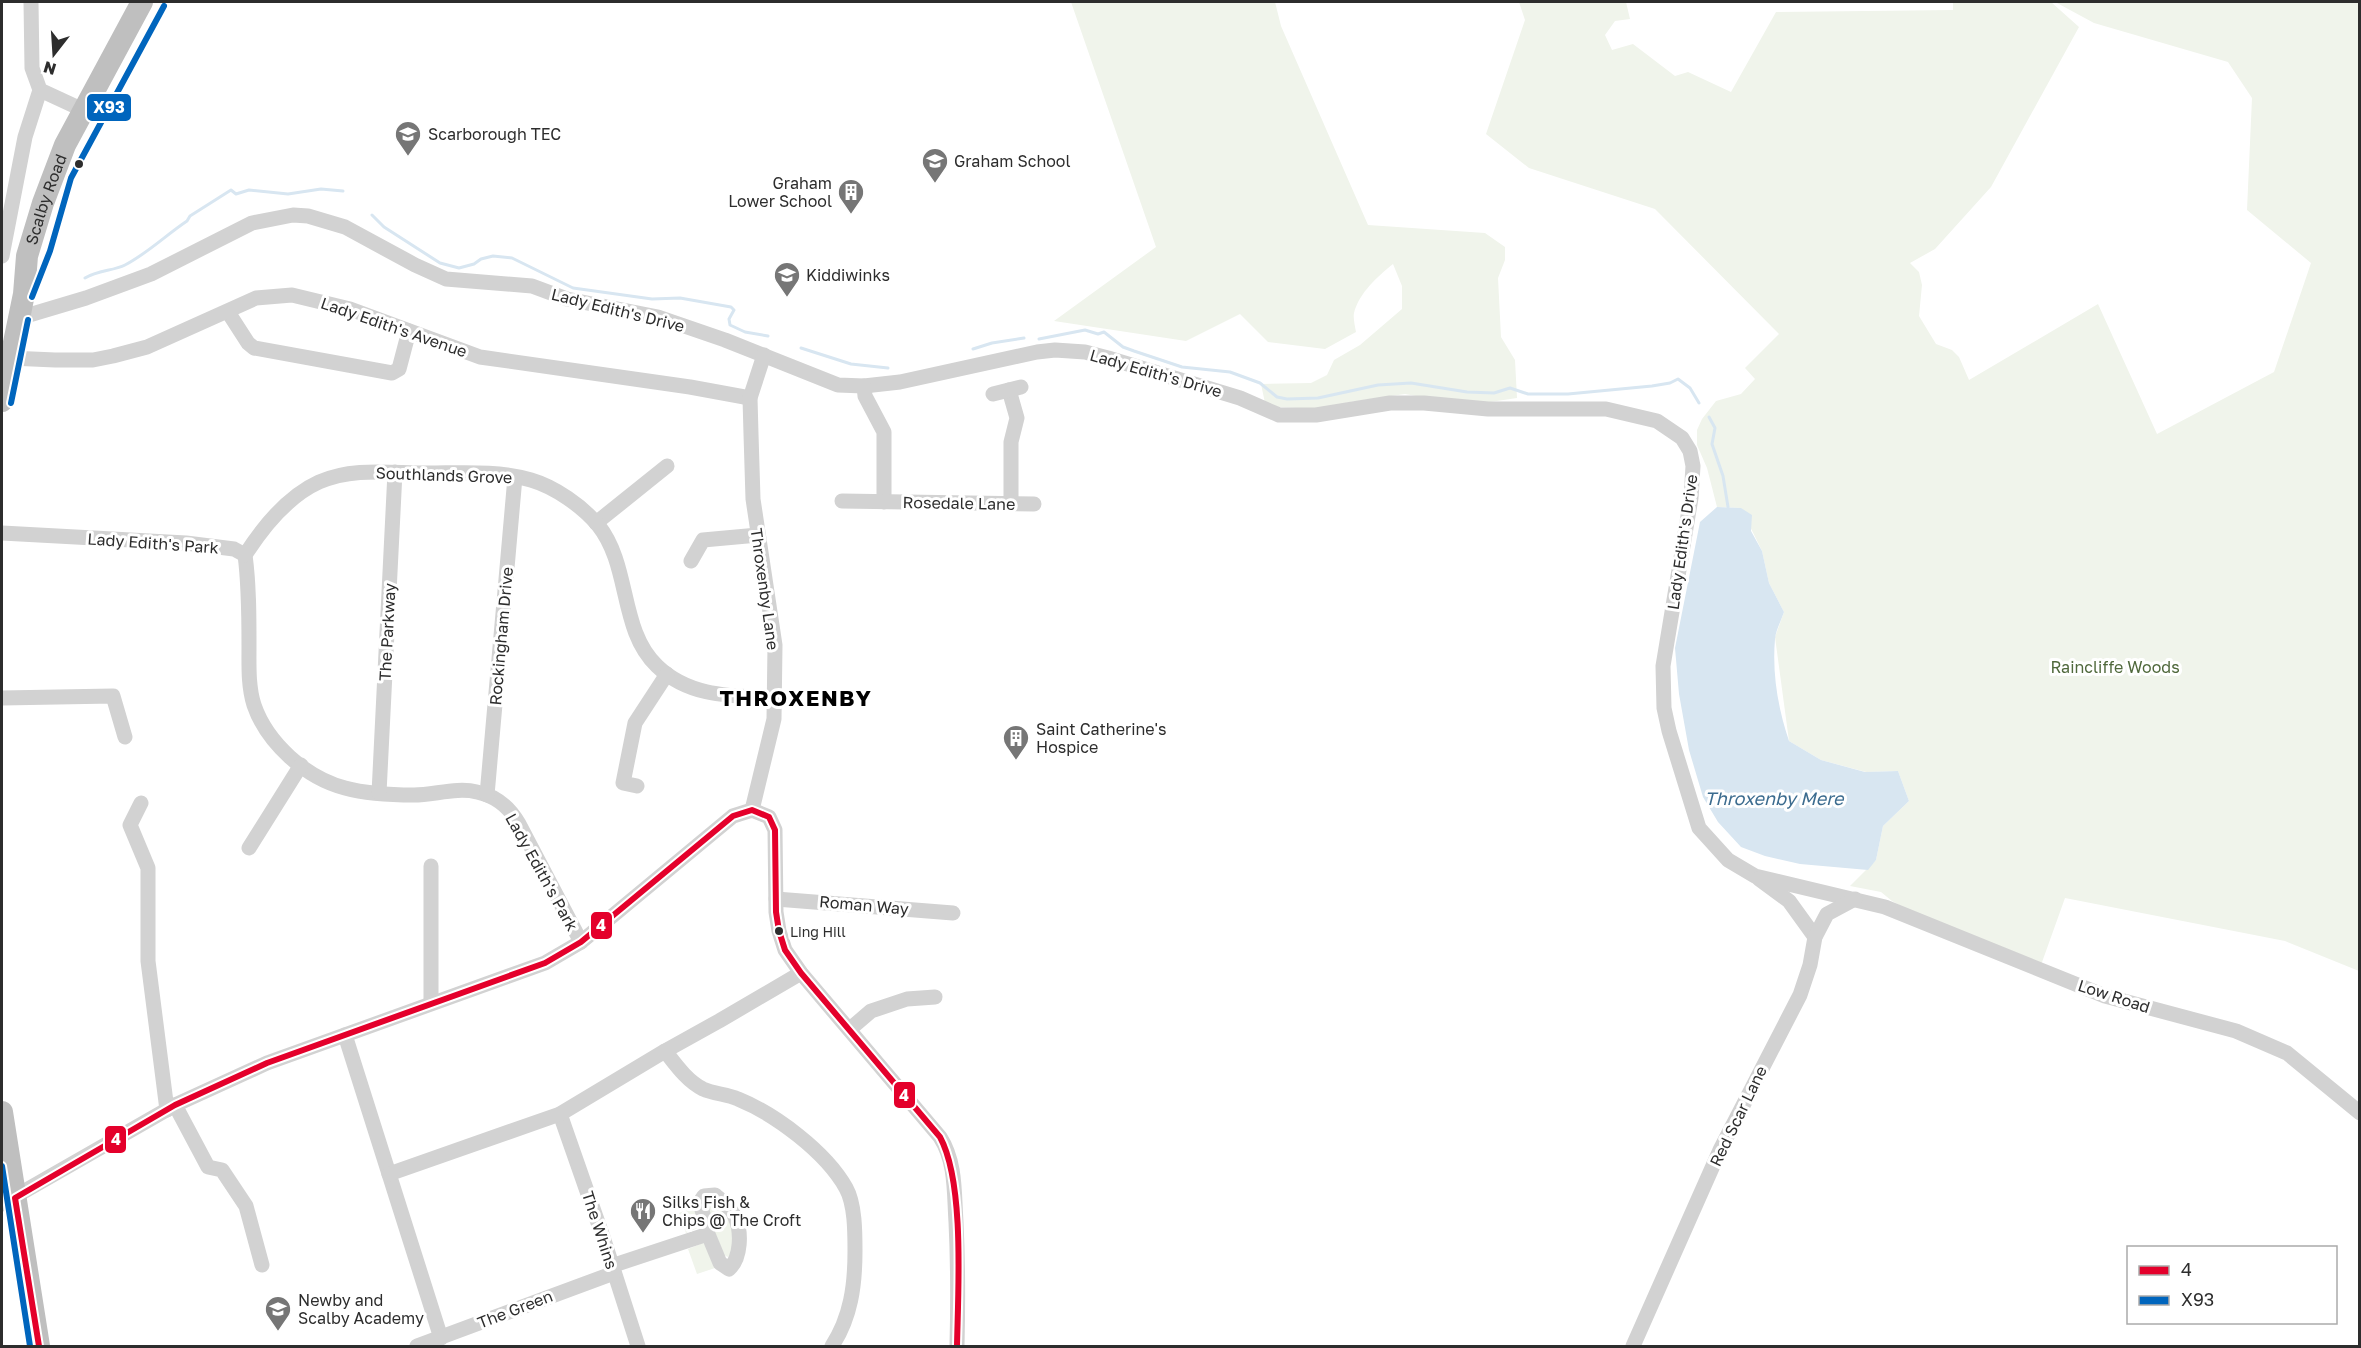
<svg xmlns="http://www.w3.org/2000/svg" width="2361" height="1348" font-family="'Golos Text',sans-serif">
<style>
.green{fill:#f0f4eb}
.water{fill:#d8e6f1}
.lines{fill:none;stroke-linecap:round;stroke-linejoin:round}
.stream{stroke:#d8e6f1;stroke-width:3}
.minor{stroke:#d2d2d2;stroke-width:15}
.highway{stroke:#bfbfbf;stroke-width:22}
.bus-1-casing{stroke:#fff;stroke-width:10}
.bus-2-casing{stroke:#fff;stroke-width:10}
.bus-1{stroke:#e4002b;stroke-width:6}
.bus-2{stroke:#0065bd;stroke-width:6}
.bus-dot{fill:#2d2d2d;stroke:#fff;stroke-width:2}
.labels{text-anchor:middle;stroke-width:6;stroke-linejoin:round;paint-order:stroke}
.bus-label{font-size:14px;fill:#2d2d2d;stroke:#fff;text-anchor:start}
.poi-label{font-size:16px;fill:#2d2d2d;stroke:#fff;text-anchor:start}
.street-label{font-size:16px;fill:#2d2d2d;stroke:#fff}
.park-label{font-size:16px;fill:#4f683b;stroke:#fff}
.water-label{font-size:18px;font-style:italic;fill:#3c6c8f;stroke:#fff}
.district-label{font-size:22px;font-weight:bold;letter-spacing:1.5px;fill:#000;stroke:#fff}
.line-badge{stroke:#fff;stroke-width:2}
.badge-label{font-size:16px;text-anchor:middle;font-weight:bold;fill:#fff}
</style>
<rect width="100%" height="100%" fill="#fff"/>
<g class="green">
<path d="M1071 2H1275L1281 26 1368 225 1485 233 1505 247V260L1498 278 1501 337 1515 360 1517 398 1483 403 1450 402 1405 394 1350 402 1319 409 1277 407 1265 403 1261 384 1311 383 1327 375 1334 360 1360 345 1402 309V286L1393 264C1378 276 1359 293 1354 313 1353 318 1355 326 1356 332L1325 349 1268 342 1240 314 1186 341 1054 321 1156 247Z"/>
<path d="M1519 2H1626L1630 19 1615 21 1605 35 1612 50 1633 44 1675 76 1688 72 1731 92 1776 12 1953 10V2H2051L2079 27 1991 187 1935 249 1910 263 1919 272 1922 285 1919 316 1936 344 1952 350 1959 357 1969 380 2098 304 2157 434 2274 372 2311 263 2247 210 2252 98 2228 62 2094 23 2057 3 2359 2V971L2285 941 2065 898 2041 965 1925 920 1892 901 1881 892 1850 886 1876 860 1883 826 1909 801 1898 771 1866 772 1821 760 1789 741 1775 637 1784 612 1769 583 1762 551 1741 508 1717 507 1707 468 1697 445V430L1702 419 1716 401 1741 394 1755 379 1745 368 1779 334 1655 209 1529 168 1486 134 1525 20Z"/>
<path d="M711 1201C733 1219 735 1229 732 1255L728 1257 724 1255 707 1212 708 1204Z"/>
<path d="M694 1207 700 1227 686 1233 679 1213Z"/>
<path d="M703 1243 707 1245 715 1268 697 1274 688 1249Z"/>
</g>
<path class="water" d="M1717 507 1741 508 1752 515 1751 531 1762 551 1769 583 1784 612C1781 621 1776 630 1775 639 1772 674 1778 708 1789 741L1821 760 1865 772 1898 771 1909 801 1883 826 1876 860 1868 870 1800 864 1765 856 1741 847 1718 822 1703 797 1689 750 1679 694 1675 648 1700 522Z"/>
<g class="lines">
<g class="stream">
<path d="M372 215 384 227 440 263 459 268 474 264 481 259 493 256 512 258 573 288 652 299 680 298 731 307 734 310 729 319 730 325 745 332 768 336"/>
<path d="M85 278C98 270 113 271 125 265 148 253 166 235 187 221L190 216 231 190 236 194 249 190 288 194 321 189 343 191"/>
<path d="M1039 339 1085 330 1098 334 1104 332 1123 347 1134 351 1182 367 1230 372 1260 383 1277 397 1287 399 1318 398 1378 385 1411 383 1467 392 1494 393 1510 388 1528 394H1568L1652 386 1670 383 1678 379 1690 388 1699 403"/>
<path d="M801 348 851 364 888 368"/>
<path d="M973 349 992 343 1024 338"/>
<path d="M1709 417 1715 428 1712 444 1723 476 1728 507"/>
</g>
<g class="minor">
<path d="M31 2 32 68 40 90 94 115"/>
<path d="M2 256 25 137 40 90"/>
<path d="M228 312 248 343 254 348 392 373 399 369 409 331"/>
<path d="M19 318 86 298 151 274 252 223 293 215 308 216 345 227 415 265 446 279 532 286 567 299 658 317 725 340 838 385 864 386 900 382 1037 352 1055 350 1085 352 1108 358 1240 398 1279 415H1316L1390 403H1424L1488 409H1606L1657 421 1682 438 1690 451 1693 466 1691 498 1663 666 1664 708 1669 731 1699 828 1728 860 1755 876 1885 907 2105 996 2236 1031 2287 1053 2360 1113"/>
<path d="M10 358 55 360H93L113 356 147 347 256 298 292 295 350 309 480 357 690 387 750 398"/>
<path d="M864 386 865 396 884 432V502"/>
<path d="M1009 390 1017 418 1011 442V503"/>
<path d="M993 394 1021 387"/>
<path d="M842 501 1034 504"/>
<path d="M596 523 667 466"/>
<path d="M2 533 186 543 234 549 245 555C249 585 249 615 249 646 249 665 248 686 254 705 267 743 306 778 345 788 367 794 391 795 414 795 434 795 457 787 477 792 496 796 510 808 519 824L581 942"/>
<path d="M245 555C263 527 288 496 319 482 353 467 390 473 427 473 461 473 497 470 531 480 555 487 582 506 598 525 631 566 619 630 657 666 689 697 731 696 773 698"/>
<path d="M691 561 703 540 758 535"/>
<path d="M2 698 113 696 125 737"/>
<path d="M637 786 623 783 635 723 667 674"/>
<path d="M379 793 395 472"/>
<path d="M487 795 515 477"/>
<path d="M141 803 130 825 148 868V961L167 1110"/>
<path d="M752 810 774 719 775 645 753 499 751 434 750 398 764 355"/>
<path d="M249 848 301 765"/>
<path d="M431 866V1003"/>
<path d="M1759 879 1789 901 1815 937"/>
<path d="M776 899 953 913"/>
<path d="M850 1029 871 1011 907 999 935 997"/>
<path d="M345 1035 441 1338"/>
<path d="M665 1051C676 1065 687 1081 703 1089 714 1094 727 1094 738 1099 775 1114 826 1152 846 1188 855 1204 855 1232 855 1251 855 1285 851 1317 832 1346"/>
<path d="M175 1105 208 1167 222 1170 246 1206 262 1265"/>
<path d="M560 1114 603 1237 638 1346"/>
<path d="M389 1174 560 1114 665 1051 719 1021 801 973"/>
<path d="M2 1204 175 1105 267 1063 545 963 581 942 733 816 752 810 769 817 775 830 776 912 779 931 785 950 801 973 940 1137C956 1162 954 1192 956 1222 958 1263 958 1305 957 1346"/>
<path d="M611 1266 708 1234 700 1202 704 1196 715 1195C723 1202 731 1208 735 1217 742 1232 741 1258 729 1269L720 1263 708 1234"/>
<path d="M417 1346 614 1273"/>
<path d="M1633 1346 1720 1150 1800 995 1810 965 1815 937 1827 914 1855 899"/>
</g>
<g class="highway">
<path id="s1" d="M2 401 24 294 27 256 43 203 65 145 142 2"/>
<path d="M2 1112 39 1346"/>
</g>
<g class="bus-1-casing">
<path id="bus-1" d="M39 1346 15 1198 175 1105 267 1063 545 963 581 942 733 816 752 810 769 817 775 830 776 912 779 931 785 950 801 973 940 1137C965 1183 958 1292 957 1346"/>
</g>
<g class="bus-2-casing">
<g id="bus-2">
<path d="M32 297 50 251 71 178 164 6"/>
<path d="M11 403 28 320"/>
<path d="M2 1166 30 1346"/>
</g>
</g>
<use href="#bus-1" class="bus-1"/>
<use href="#bus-2" class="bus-2"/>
</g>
<defs>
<g id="university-pin" transform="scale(1.35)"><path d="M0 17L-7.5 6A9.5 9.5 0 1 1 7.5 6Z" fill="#767676" stroke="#fff"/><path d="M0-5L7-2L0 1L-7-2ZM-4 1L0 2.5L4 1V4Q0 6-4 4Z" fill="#fff"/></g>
<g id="school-pin" transform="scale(1.35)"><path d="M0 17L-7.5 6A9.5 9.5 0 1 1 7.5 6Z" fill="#767676" stroke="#fff"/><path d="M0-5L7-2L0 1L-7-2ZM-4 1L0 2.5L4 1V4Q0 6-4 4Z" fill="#fff"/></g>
<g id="building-pin" transform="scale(1.35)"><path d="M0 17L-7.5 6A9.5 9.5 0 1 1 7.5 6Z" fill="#767676" stroke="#fff"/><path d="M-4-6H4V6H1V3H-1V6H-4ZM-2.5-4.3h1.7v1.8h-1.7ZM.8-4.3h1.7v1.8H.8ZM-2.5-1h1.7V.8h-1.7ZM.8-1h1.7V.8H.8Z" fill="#fff"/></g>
<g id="restaurant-pin" transform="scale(1.35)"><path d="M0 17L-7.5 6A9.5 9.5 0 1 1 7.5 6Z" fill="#767676" stroke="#fff"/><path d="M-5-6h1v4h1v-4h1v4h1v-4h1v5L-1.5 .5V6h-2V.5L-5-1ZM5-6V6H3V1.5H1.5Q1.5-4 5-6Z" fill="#fff"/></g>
</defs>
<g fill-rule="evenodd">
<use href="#university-pin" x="408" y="134"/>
<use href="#school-pin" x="935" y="161"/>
<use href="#building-pin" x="851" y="192"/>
<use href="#school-pin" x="787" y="275"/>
<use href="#building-pin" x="1016" y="738"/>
<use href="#restaurant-pin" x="643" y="1211"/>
<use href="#school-pin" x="278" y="1309"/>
</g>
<g class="bus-dot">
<circle cx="79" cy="164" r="5"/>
<circle cx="779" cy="931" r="5"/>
</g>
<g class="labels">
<g class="bus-label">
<text x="790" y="937">Ling Hill</text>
</g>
<g class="poi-label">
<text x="428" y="140">Scarborough TEC</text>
<text x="954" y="167">Graham School</text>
<text x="832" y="189" text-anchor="end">Graham<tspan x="832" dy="18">Lower School</tspan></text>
<text x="806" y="281">Kiddiwinks</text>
<text x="1036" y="735">Saint Catherine's<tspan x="1036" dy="18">Hospice</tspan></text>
<text x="662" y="1208">Silks Fish &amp;<tspan x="662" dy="18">Chips @ The Croft</tspan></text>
<text x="298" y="1306">Newby and<tspan x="298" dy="18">Scalby Academy</tspan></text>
</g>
<g class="street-label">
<text dy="6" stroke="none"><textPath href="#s1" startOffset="207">Scalby Road</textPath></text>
<text transform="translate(618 310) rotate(14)" y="6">Lady Edith's Drive</text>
<text transform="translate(394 327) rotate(19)" y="6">Lady Edith's Avenue</text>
<text transform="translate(1156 373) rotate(16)" y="6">Lady Edith's Drive</text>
<text transform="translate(444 475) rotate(2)" y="6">Southlands Grove</text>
<text transform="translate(959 503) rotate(1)" y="6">Rosedale Lane</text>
<text transform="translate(1682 542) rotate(-82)" y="6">Lady Edith's Drive</text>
<text transform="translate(153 543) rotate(4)" y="6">Lady Edith's Park</text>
<text transform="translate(765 589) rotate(82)" y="6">Throxenby Lane</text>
<text transform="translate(387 632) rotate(-87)" y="6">The Parkway</text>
<text transform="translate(501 636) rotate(-85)" y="6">Rockingham Drive</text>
<text transform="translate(542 872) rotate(61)" y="6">Lady Edith's Park</text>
<text transform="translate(864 905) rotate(5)" y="6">Roman Way</text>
<text transform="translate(2114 996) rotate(18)" y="6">Low Road</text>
<text transform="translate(1738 1116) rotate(-64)" y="6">Red Scar Lane</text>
<text transform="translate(600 1230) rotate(72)" y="6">The Whins</text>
<text transform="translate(515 1309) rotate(-21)" y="6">The Green</text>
</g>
<g class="park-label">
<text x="2115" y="673">Raincliffe Woods</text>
</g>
<g class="water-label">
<text x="1774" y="805">Throxenby Mere</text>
</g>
<g class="district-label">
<text x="796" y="706">THROXENBY</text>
</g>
</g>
<g class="line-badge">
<rect x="86" y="93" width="46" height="29" rx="6" fill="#0065bd"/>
<rect x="590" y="911" width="23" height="29" rx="6" fill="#e4002b"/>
<rect x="893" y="1081" width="23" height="28" rx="6" fill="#e4002b"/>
<rect x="104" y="1125" width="23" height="29" rx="6" fill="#e4002b"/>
</g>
<g class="badge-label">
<text x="109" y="113">X93</text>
<text x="601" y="931">4</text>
<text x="904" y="1101">4</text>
<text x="116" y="1145">4</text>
</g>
<rect width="2361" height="1348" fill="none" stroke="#2d2d2d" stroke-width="6"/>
<rect x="2127" y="1246" width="210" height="78" fill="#ffffff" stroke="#ababab" stroke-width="1.5"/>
<rect x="2139" y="1266" width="30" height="9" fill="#e4002b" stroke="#ababab" stroke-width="1.5"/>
<text x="2181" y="1276" font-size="18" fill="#2d2d2d">4</text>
<rect x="2139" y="1296" width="30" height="9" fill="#0065bd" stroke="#ababab" stroke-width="1.5"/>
<text x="2181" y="1306" font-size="18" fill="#2d2d2d">X93</text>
<g transform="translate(54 54) rotate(197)" stroke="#ffffff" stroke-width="4.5" paint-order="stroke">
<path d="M0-4.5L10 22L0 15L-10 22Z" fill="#2d2d2d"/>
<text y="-9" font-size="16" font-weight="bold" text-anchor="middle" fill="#2d2d2d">N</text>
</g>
</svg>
